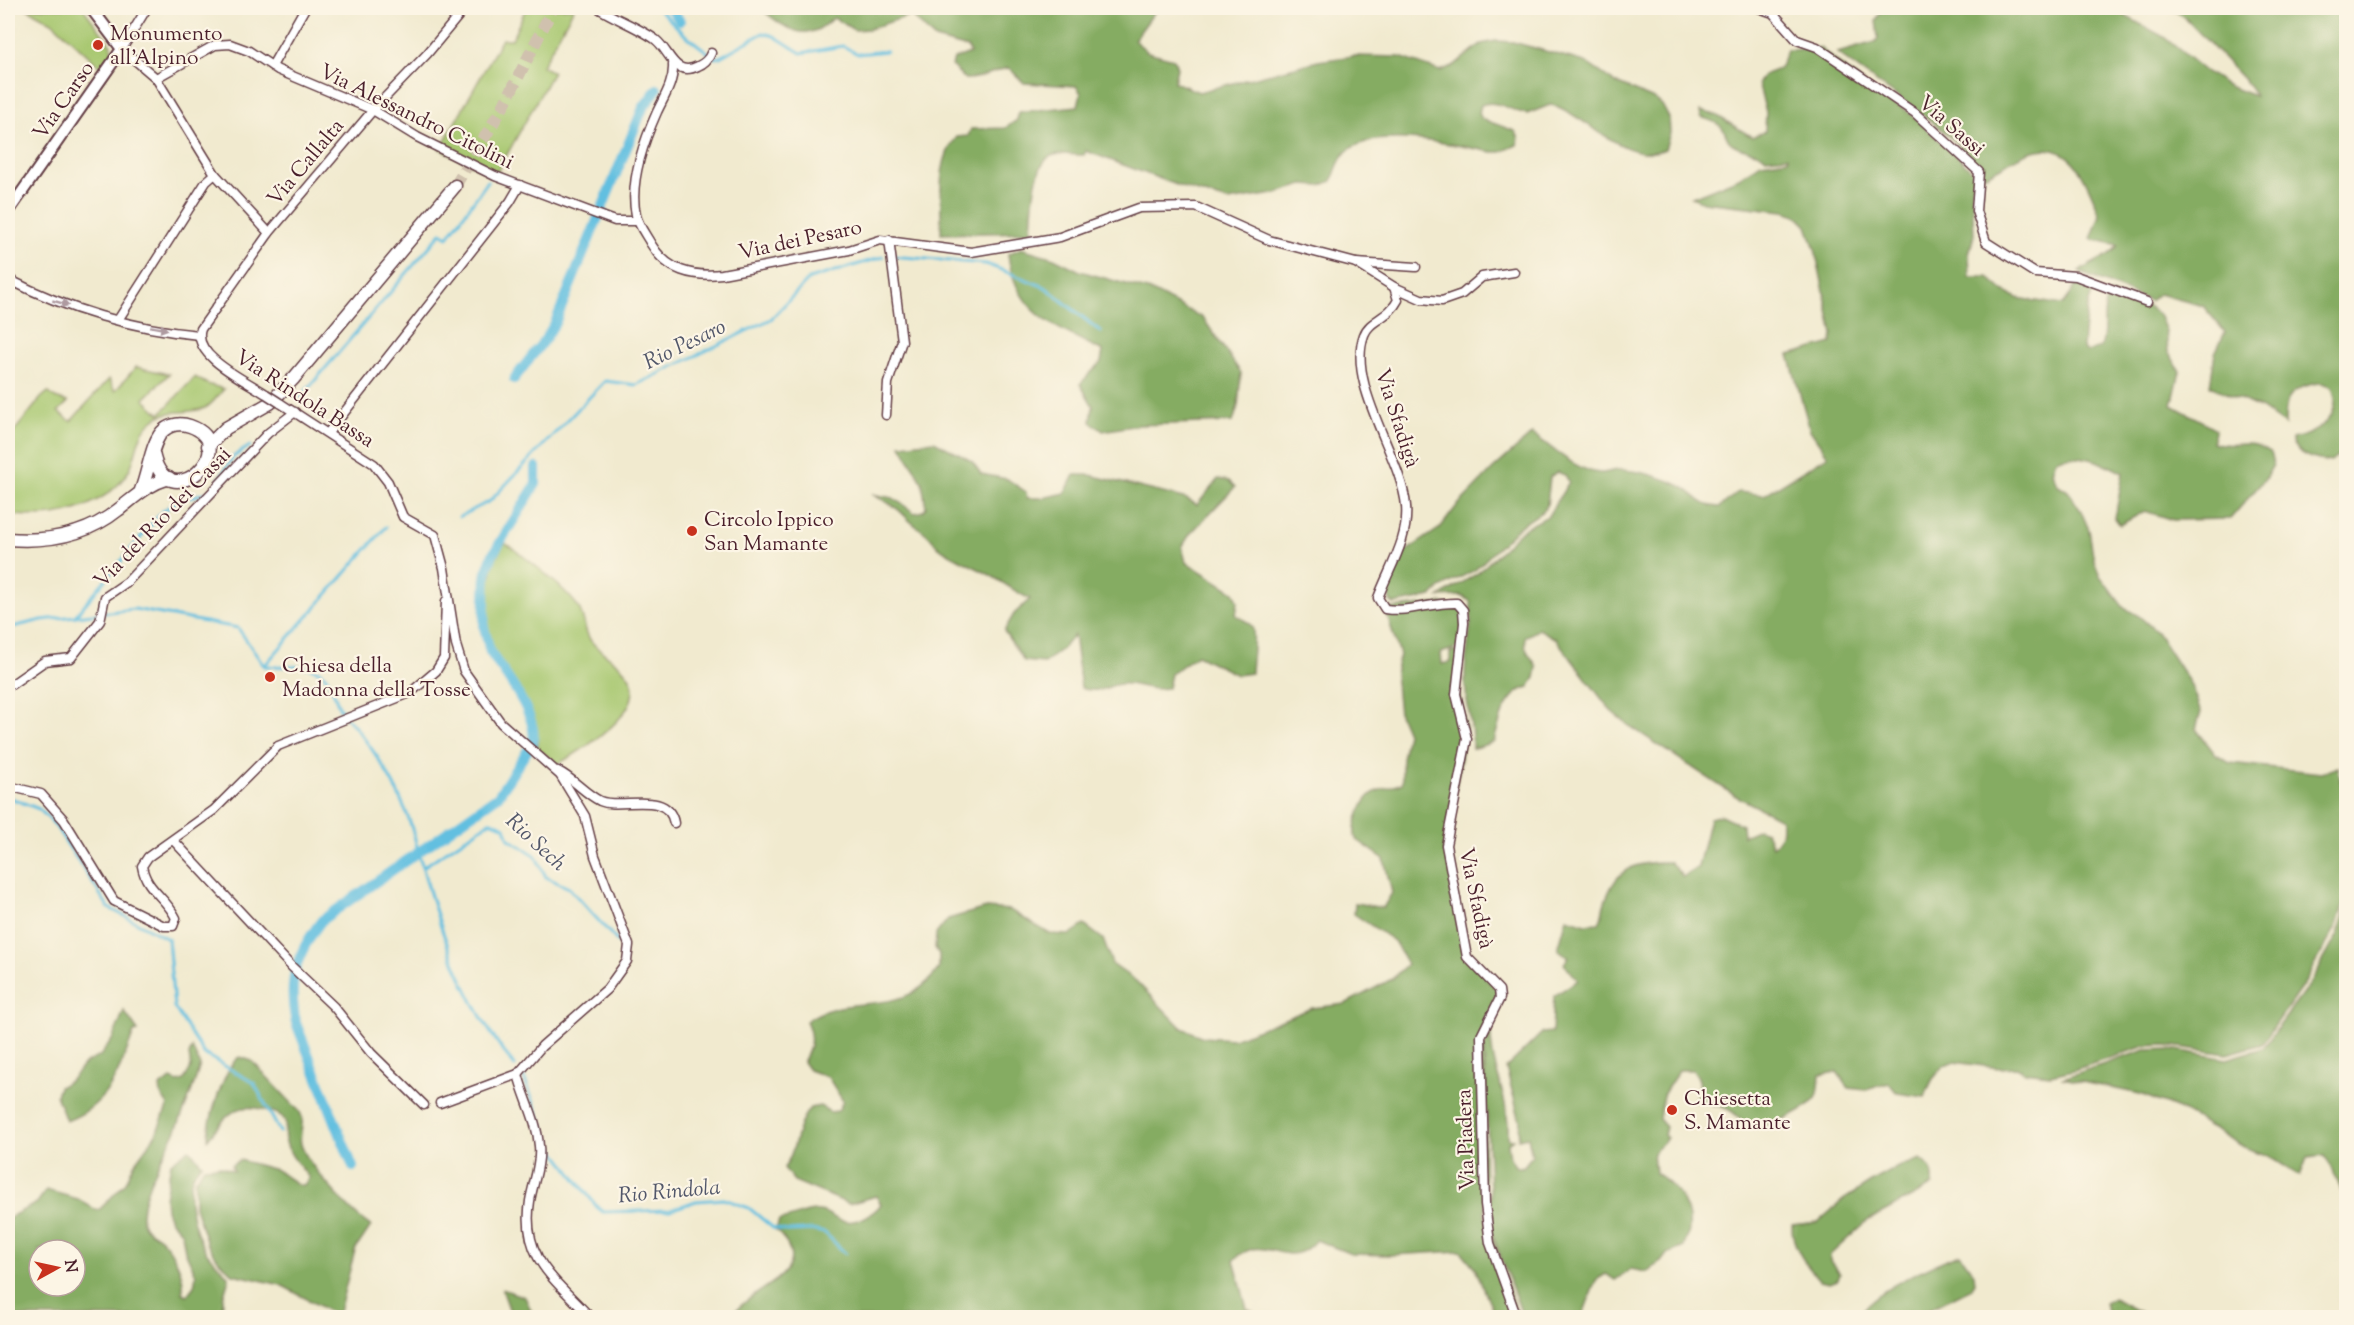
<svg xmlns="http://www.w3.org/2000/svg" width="2354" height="1325" font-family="'Sorts Mill Goudy',serif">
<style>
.green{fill:#a7c76f;stroke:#78734d;stroke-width:1.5}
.forest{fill:#85ac62;stroke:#686646;stroke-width:1.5;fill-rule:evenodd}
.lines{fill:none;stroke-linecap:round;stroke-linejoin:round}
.stream{stroke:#62bfe0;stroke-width:3}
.canal{stroke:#62bfe0;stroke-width:10}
.primary-tunnel{stroke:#d0c1ae;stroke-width:12;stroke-dasharray:12 6;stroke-linecap:butt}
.minor-casing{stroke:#633d44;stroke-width:11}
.tertiary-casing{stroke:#633d44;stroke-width:14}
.primary-casing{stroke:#633d44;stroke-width:15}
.minor{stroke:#fff;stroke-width:8}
.tertiary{stroke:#fff;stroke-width:10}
.primary{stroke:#fff;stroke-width:12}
.minor-bridge-casing{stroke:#633d44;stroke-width:11;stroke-linecap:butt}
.minor-bridge{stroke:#fff;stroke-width:8}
.oneway{fill:#ae9aa0}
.poi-dot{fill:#c8321e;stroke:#fcf5e5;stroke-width:2}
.labels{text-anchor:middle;stroke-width:4.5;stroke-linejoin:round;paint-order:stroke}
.poi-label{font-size:21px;fill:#4a1f2b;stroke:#fcf5e5;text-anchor:start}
.street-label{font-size:21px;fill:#4a1f2b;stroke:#fcf5e5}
.water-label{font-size:22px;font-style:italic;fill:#52576a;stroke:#fcf5e5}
</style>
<rect width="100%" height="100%" fill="#fcf5e5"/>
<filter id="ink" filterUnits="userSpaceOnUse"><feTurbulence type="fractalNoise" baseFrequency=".0167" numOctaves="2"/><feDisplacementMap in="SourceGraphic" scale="12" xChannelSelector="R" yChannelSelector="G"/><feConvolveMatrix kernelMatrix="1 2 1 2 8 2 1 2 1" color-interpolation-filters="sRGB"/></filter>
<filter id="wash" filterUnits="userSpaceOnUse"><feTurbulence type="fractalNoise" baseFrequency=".008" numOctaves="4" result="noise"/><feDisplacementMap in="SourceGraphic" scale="24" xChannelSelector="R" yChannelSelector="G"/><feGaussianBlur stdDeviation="1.35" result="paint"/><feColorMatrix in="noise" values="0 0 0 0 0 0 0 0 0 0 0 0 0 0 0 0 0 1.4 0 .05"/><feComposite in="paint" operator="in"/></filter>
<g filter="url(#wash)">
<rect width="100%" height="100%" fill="#f1eacf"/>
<g class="green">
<path d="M26 8H83L111 45 112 53 103 68 99 66 52 22Z"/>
<path d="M526 8H574L542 66 553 72 495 176 440 149 502 39H512Z"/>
<path d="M136 367 169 374 144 399 160 414 195 377 207 384 224 389C219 394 212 405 205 408 190 414 169 409 156 418 139 430 139 443 133 461 123 492 84 511 53 515 39 517 22 515 8 515V439L41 398 48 392 55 398 68 402 58 412 71 421 109 379 115 391Z"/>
<path d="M505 543C524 556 570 591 580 610 585 620 584 632 591 641 601 654 619 661 628 675 652 709 581 751 558 764L538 749C539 703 501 682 490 641 486 628 488 613 488 599 489 578 492 560 505 543Z"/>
</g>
<g class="forest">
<path d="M760 8H1152L1156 10 1134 40 1148 52 1174 59 1177 68 1174 82 1199 92 1318 61 1354 56 1400 57 1440 71 1453 66 1481 44 1496 41 1513 42 1585 62 1616 83 1656 100 1662 105 1669 118 1670 133 1665 149C1627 165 1589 119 1556 106L1550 105 1527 114C1510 111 1498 99 1481 105L1479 113 1482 119 1515 131 1519 138 1517 145 1501 152H1492C1455 145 1376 126 1346 152 1338 160 1336 171 1332 181L1320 186 1303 185 1274 194 1228 201 1182 187 1086 151 1084 155C1073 156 1061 151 1051 156 1033 164 1032 214 1031 232L941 234C942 203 935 161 957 137L968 136 971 129 1005 128 1017 120 1019 112 1078 106 1081 93 1076 86 1024 83 1009 68C993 70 981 80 965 79L952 66 954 59 970 53 968 48 935 39 911 15 869 29 854 30 834 18C828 22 823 27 817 30 795 39 775 20 760 8Z"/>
<path d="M1883 8H2111L2164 37 2206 72 2228 86 2255 96 2249 85 2186 19 2171 8H2346V449L2331 462C2315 459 2303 459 2292 443V439C2314 435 2345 417 2332 387 2323 382 2319 382 2309 385 2285 392 2285 402 2285 425L2260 408 2210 386 2215 353 2225 332 2203 306 2159 294 2150 301 2079 272C2091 262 2110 258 2118 245L2091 239 2100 215C2089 188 2076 143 2038 150 2019 153 2001 169 1983 176 1956 128 1880 88 1837 53L1875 42 1878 38 1876 20Z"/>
<path d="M1820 48 1873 91 1907 111 1976 174 1972 190 1974 235 1969 254 1970 277H1988L2005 292 2017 298 2063 305 2075 287 2076 280 2095 286C2086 304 2084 328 2083 348L2087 352 2101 348C2108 326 2099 316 2110 293L2145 304 2159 315 2166 331 2168 351 2180 371 2172 405 2216 429 2212 442C2236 450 2247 436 2270 452L2273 465 2265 479 2230 519 2173 520 2145 511 2120 525 2115 518 2123 473C2105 463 2075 450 2056 460L2052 472 2057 484 2068 491 2081 511 2089 530 2094 561 2100 576 2124 608 2139 616 2157 632 2191 685 2201 712 2196 729 2216 755 2230 763 2321 773 2338 767 2341 783 2346 786V895L2337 925 2306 981 2262 1044 2227 1054 2166 1045 2145 1046 2074 1070 2050 1075 2025 1072 2017 1067 1999 1068 1954 1062C1938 1064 1930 1083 1925 1097L1897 1093 1889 1083 1866 1090 1849 1088 1837 1072 1820 1075C1819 1081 1820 1092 1816 1098 1808 1109 1766 1130 1753 1127 1741 1124 1740 1116 1731 1111 1721 1105 1706 1103 1694 1101 1700 1089 1703 1081 1693 1070H1679L1663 1095 1659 1119 1666 1127 1664 1135 1667 1138 1653 1153 1655 1173C1673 1184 1692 1205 1689 1229 1689 1235 1685 1241 1684 1247L1667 1254 1661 1262 1646 1272 1631 1269 1615 1280 1606 1274 1596 1280 1582 1317H1523L1492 1233 1484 1051 1491 1025C1488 1064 1511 1099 1508 1139H1513L1508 1143 1510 1159 1516 1167H1523L1532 1156 1528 1137 1518 1139 1520 1121 1506 1068 1542 1033 1552 1032 1554 996 1578 980 1564 964 1568 957 1558 949 1567 918 1586 924 1599 923C1603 917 1602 913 1604 905 1616 866 1635 862 1670 862L1683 877 1698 867 1710 818 1721 815 1742 825 1743 836 1759 829 1766 832 1772 846C1782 839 1783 830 1781 819L1734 795 1628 725 1611 711 1556 639 1539 629 1525 637C1523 650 1531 656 1537 667L1535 678 1529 687C1506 692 1499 722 1494 742L1472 749C1474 723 1464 700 1465 675 1465 650 1474 626 1470 601L1462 596 1439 597 1478 573 1523 529 1548 516 1569 482 1565 475 1557 472 1550 477 1547 506 1543 511 1520 526 1475 570 1440 588 1431 597 1394 604 1390 601 1388 589 1405 552 1440 528 1456 507 1493 469 1532 434C1553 447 1575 471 1601 473 1607 473 1613 470 1619 470 1637 470 1660 477 1677 484 1699 493 1693 505 1720 507L1738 492 1764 495 1828 456 1810 430 1789 355 1832 343 1833 334 1815 249 1807 226 1796 215 1784 211 1703 202 1692 197 1739 178 1761 163 1788 159V156L1766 158C1758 148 1740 152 1730 142 1726 138 1726 133 1723 129 1719 122 1708 120 1701 117L1700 111 1716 115 1752 137 1765 131 1766 112 1758 83 1763 75 1779 69 1787 50Z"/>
<path d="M1021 248 1054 258 1080 271 1154 292 1203 318 1241 373 1238 406 1233 422 1138 425 1103 431 1091 422 1093 406 1080 384 1101 362 1103 351C1056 327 1015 314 1008 254Z"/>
<path d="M934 441 972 461 981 474 1007 479 1026 492 1027 498H1042L1065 493 1074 475H1090L1187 499 1197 505 1218 479 1229 481 1235 487 1190 534 1182 547 1186 562 1234 592 1238 601 1236 615C1241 618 1249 622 1252 627 1256 635 1251 662 1251 673L1237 675 1197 655 1171 674 1168 688C1147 690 1147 687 1129 684 1109 681 1105 696 1081 688L1074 635 1063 648 1044 663 1024 661 1004 631 1014 614 1030 599C1015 592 1004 583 990 575 975 566 944 555 933 541 926 531 918 529 909 520 894 504 891 505 872 494L893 498 915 513 923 511 926 507 922 482 901 445Z"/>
<path d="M1442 603 1463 610 1462 646 1441 653 1442 664 1450 662V652L1461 650 1458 686 1466 728 1448 835 1464 951 1499 990 1483 1028 1485 1215 1517 1315H1495L1475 1268 1461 1251 1392 1255 1351 1254 1316 1240C1312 1244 1307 1250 1301 1252 1277 1261 1261 1234 1234 1260L1247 1309 1264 1317 730 1318C752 1284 821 1276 776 1230L779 1220C792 1219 804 1211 816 1211 828 1210 832 1219 843 1221 856 1224 873 1215 881 1204L876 1196 849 1204 794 1181 784 1168C798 1149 794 1127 810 1108L820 1106 830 1112 838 1111 843 1101 828 1077 809 1070 803 1062C812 1047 813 1036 806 1021 851 989 902 1022 939 968V954L935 948 936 934 948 919 986 908 1010 910 1050 934 1069 935 1084 925 1103 939 1112 964 1136 981 1182 1028 1203 1037 1234 1039 1312 1008 1345 1004 1392 979 1407 964 1394 941 1354 914 1355 903 1383 908 1392 893 1384 859 1356 839C1351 827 1363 798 1375 792 1383 788 1394 787 1402 783V759L1407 733 1399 714 1395 673 1400 655 1385 609Z"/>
<path d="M2346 909V1205L2336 1177 2324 1156 2307 1158 2300 1176 2269 1156 2244 1147 2181 1110 2140 1094 2063 1078 2145 1050 2171 1049 2227 1059 2263 1048 2310 984 2338 934Z"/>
<path d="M124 1011 138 1031 134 1032C119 1071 109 1106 66 1121L56 1095 59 1087 71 1080 85 1063 100 1056 112 1040Z"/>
<path d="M192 1048 200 1065C194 1086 185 1109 176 1130 165 1154 142 1189 142 1216 141 1231 152 1231 161 1239 172 1249 187 1278 182 1293L187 1295 194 1286 196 1275 185 1251 182 1233 170 1220 166 1210 165 1198 171 1163 189 1149 202 1164C179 1182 193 1232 207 1253 214 1262 224 1269 229 1278L223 1298 222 1317H8V1238L10 1232 8 1218 37 1203 46 1190 78 1199 96 1210 100 1209 126 1182 134 1164 156 1134 168 1105 161 1095 160 1086 171 1079 178 1082 184 1080 191 1068 189 1055ZM39 1250H75V1286H39Z"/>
<path d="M240 1057 252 1061 300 1112C306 1124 298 1133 301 1144 306 1164 354 1216 371 1226L355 1250 338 1316 281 1285 233 1274 219 1261 207 1244 195 1207V1180L204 1167 220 1166 234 1171 231 1165 240 1160 276 1170 299 1185H304L309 1178C300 1165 289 1156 285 1139 283 1132 287 1126 285 1121 281 1114 276 1113 269 1111 236 1100 227 1115 208 1139 207 1123 226 1062 240 1057Z"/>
<path d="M1921 1159C1931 1166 1934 1173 1933 1185L1867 1221 1830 1255V1261L1840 1274 1838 1280 1830 1283 1820 1281C1806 1265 1791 1246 1792 1225L1818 1222 1843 1200 1871 1182 1898 1167Z"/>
<path d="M1960 1254 1974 1274 1975 1282 1971 1288 1913 1317H1859C1866 1293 1936 1263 1960 1254Z"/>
<path d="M502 1289 525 1297 534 1317H512Z"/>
<path d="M2113 1298 2149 1317H2108L2105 1303Z"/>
</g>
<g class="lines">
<g class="stream">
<path d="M658 8 684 34 715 58 720 57 763 33 774 36 801 53 843 46 858 54 886 51"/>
<path d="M892 256 986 264 1045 287 1101 332"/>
<path d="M300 398 441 233 448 237 488 181"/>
<path d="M219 479 233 457 250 446"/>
<path d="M459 517 490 501 605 381 636 385 771 319 809 279 883 257"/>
<path d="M75 616 162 512 178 500 206 493"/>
<path d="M8 628 42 620 134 609 238 628 264 666C284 668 306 662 322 673 333 681 335 703 343 714 347 719 352 723 356 728 384 763 407 803 417 847"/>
<path d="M265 665 386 527"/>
<path d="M8 797 39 809 54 824 109 908 168 939 174 1007 204 1054 254 1083 280 1132"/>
<path d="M420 858C440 932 466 1007 515 1066"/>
<path d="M423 867 491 821 505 827 509 839 535 855 546 877 569 888 618 942"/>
<path d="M523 1075 550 1145 597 1207 603 1212 670 1210 696 1201 724 1199 749 1208 773 1228 787 1231 811 1230 825 1233 845 1253"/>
</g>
<g class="canal">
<path d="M671 8 680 21"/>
<path d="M514 379 546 338 555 323 643 108 657 89"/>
<path d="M353 1167 296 1023C287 981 296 954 322 920L498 796 533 742C539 717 504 673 490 652L484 627 486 573 493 554 536 484V467"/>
</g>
</g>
</g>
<g filter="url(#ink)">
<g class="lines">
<path class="primary-tunnel" d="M455 186 503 107 553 8"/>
<g class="minor-casing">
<g id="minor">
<path d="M147 8 122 49 156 78 215 174 269 233"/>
<path d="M598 8C615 19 642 29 656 40 670 51 674 78 698 66 703 64 709 59 711 53"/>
<path d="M1759 8 1773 13 1797 40 1817 47 1915 113 1979 172 1976 211 1986 242 2035 273 2076 276 2147 302"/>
<path d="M673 65C674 82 664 97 657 112 644 141 629 183 636 215 638 225 646 235 651 244 667 271 692 277 722 274L849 250 880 240 971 252 1060 237 1139 208 1196 207 1269 240 1356 263 1394 287 1398 300C1389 318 1369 320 1364 335 1346 384 1402 458 1406 506 1409 539 1389 568 1378 598L1385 609C1408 613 1433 602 1457 603L1463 610 1464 623 1456 694 1467 739 1446 845 1467 957 1499 990 1500 998 1481 1036 1485 1204 1490 1243 1517 1318"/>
<path d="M272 66 305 8"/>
<path d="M156 78 215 45 230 44 249 51 278 70 373 110 417 137 495 176 615 221H637"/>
<path d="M1356 263 1416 267"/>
<path d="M8 279C66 309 133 329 199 335"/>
<path d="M1394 287 1421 299 1442 301 1462 294 1482 277 1514 272"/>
<path d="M118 320 206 182 215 174"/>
<path d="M266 394C247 381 191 356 201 329L269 233 373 110 427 54 465 8"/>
<path d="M280 403 374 464 388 482 403 517 435 535 444 568 456 645 464 671 501 723 560 775 585 816 595 856 629 945 627 961 607 989 542 1046 518 1074"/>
<path d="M886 415 888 383 902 341 889 240"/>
<path d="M328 433 510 202 520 185"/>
<path d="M8 687 45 661 71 658 100 621 105 597 127 582 268 433 295 412"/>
<path d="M558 771C574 779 584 793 600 801 621 810 668 789 674 823"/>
<path d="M8 786 41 794 64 820 114 901 164 926H173L176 918C166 897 146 890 142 866L148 857 214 810 278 746 410 693 436 671 444 658 446 601"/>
<path d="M174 841 291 966 334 1007 371 1053 424 1105"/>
<path d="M518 1074C524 1098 537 1120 539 1146 541 1164 533 1183 530 1201 521 1259 555 1279 591 1318"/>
<path d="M440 1103 518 1074"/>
</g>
</g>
<g class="tertiary-casing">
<path id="tertiary" d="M8 212 122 49 91 8"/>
</g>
<g class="primary-casing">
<g id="primary">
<path d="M208 446 226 428 270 403 294 378 455 186"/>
<path d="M141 490C148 474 152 439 164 430 171 424 181 423 190 426 246 446 166 521 153 453"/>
<path d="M8 539C47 542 87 535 118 510 135 497 148 484 169 478"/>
</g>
</g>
<use href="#minor" class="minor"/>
<use href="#tertiary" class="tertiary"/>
<use href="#primary" class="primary"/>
<g class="minor-bridge-casing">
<path id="minor-bridge" d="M266 394 280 403"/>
</g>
<use href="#minor-bridge" class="minor-bridge"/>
</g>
<defs><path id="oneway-solid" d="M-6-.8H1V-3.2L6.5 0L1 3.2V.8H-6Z" transform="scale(1.5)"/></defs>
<g class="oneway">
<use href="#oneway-solid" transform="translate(61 303) rotate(16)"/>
<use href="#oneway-solid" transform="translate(159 328) rotate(10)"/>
</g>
</g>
<g class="poi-dot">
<circle cx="98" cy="45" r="6"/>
<circle cx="692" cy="531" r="6"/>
<circle cx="270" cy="677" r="6"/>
<circle cx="1672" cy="1110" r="6"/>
</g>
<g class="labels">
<g class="poi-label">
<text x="110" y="40">Monumento<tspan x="110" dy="24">all'Alpino</tspan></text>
<text x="704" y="526">Circolo Ippico<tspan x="704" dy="24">San Mamante</tspan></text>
<text x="282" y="672">Chiesa della<tspan x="282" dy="24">Madonna della Tosse</tspan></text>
<text x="1684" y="1105">Chiesetta<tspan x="1684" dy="24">S. Mamante</tspan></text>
</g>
<g class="street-label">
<text transform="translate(63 100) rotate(-55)" y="7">Via Carso</text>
<text transform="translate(417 116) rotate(26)" y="7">Via Alessandro Citolini</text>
<text transform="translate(1952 125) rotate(41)" y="7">Via Sassi</text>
<text transform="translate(305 162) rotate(-50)" y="7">Via Callalta</text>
<text transform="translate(800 239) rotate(-12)" y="7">Via dei Pesaro</text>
<text transform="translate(305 398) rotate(33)" y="7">Via Rindola Bassa</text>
<text transform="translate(1398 418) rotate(72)" y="7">Via Sfadigà</text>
<text transform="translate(162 517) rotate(-46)" y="7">Via del Rio dei Casai</text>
<text transform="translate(1477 898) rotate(78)" y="7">Via Sfadigà</text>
<text transform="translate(1465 1140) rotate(-92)" y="7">Via Piadera</text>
</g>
<g class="water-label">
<text transform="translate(684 343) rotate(-26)" y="8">Rio Pesaro</text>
<text transform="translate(537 841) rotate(43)" y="8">Rio Sech</text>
<text transform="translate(669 1190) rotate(-5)" y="8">Rio Rindola</text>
</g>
</g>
<rect width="2354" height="1325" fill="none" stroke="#fcf5e5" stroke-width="30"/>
<g transform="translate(57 1268) rotate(82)"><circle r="28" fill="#fcf5e5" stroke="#b59f9b" stroke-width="1.5"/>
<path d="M0-4.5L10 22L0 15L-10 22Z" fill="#c8321e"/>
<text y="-9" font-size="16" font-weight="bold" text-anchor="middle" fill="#4a1f2b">N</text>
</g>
</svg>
